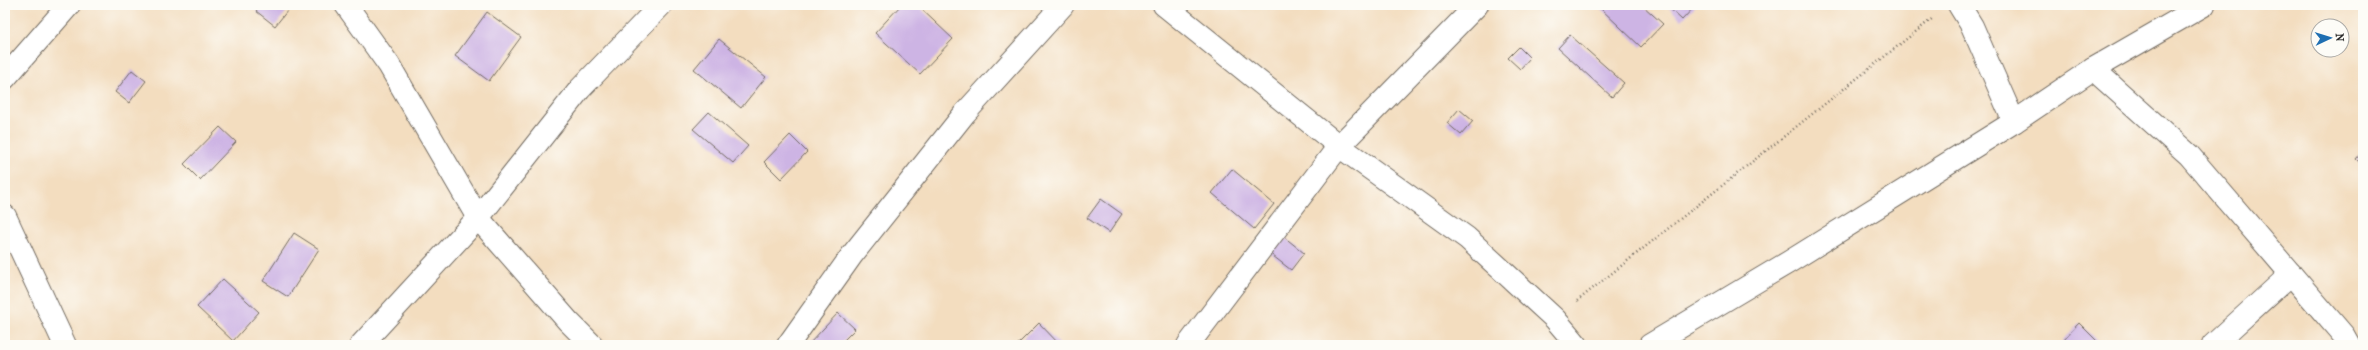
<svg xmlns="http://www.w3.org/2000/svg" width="2368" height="350" font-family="'IM FELL French Canon',serif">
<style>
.building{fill:#cdb4e4}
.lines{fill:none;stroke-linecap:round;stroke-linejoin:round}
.minor-casing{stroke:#71695f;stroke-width:24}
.path{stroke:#71695f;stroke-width:2.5;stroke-dasharray:1 3;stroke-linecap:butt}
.minor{stroke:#fff;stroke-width:22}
</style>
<rect width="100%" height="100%" fill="#fdfcf7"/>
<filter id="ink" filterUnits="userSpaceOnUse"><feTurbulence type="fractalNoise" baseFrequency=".025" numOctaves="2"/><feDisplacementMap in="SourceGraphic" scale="8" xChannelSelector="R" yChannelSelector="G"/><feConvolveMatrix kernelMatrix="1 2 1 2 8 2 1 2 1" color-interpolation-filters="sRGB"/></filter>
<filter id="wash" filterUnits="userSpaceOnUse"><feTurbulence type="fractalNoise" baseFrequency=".012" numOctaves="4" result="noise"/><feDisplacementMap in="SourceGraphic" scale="16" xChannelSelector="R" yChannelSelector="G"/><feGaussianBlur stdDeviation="0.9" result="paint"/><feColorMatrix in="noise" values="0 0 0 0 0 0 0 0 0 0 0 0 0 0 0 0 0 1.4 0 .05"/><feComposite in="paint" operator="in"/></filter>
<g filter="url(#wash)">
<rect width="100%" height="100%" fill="#f3ddbf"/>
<g id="blocks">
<g class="building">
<path d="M261 5H292L275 26 256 11Z"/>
<path d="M901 5H917L953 39 920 74 875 33Z"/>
<path d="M1603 5H1642L1663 24 1641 47 1600 8Z"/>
<path d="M1666 5H1696L1682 20Z"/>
<path d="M487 12 521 37 489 81 455 56Z"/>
<path d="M1570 35 1624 83 1612 97 1558 48Z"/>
<path d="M719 39 766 77 741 108 694 69Z"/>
<path d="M1519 47 1530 58 1520 69 1508 58Z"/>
<path d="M132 70 146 81 129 103 115 92Z"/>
<path d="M1459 109 1473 121 1461 135 1447 123Z"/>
<path d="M709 112 748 146 733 163 693 129Z"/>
<path d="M220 127 236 142 200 180 184 164Z"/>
<path d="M790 135 807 152 781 179 764 162Z"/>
<path d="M2363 151V166L2356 159Z"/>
<path d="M1232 169 1274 204 1254 229 1212 193Z"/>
<path d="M1101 199 1122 214 1109 233 1087 218Z"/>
<path d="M1278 232 1304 253 1291 270 1264 249Z"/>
<path d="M294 233 319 249 288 297 263 281Z"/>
<path d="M223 279 259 312 233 341 197 307Z"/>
<path d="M838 313 855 329 839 345H808Z"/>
<path d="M1039 323 1060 345H1017Z"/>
<path d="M2079 323 2097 341 2094 345H2066L2062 341Z"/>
</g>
</g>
</g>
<g filter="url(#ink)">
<use href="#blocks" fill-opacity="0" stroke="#71695f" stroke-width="1"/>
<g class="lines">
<g class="minor-casing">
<g id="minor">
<path d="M346 5 389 65 478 218 568 321 592 345"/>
<path d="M1164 5 1339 146 1467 238 1555 319 1577 345"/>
<path d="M1959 5 1972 26 2014 122"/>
<path d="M2093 69 2189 155 2344 336 2349 345"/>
<path d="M5 78 69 5"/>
<path d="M5 216 65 345"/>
<path d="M361 345 478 218 580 89 661 5"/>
<path d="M788 345 852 255 965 113 1063 5"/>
<path d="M1188 345 1339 146 1477 5"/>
<path d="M1650 345 1789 262 2014 122 2093 69 2204 5"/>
<path d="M2213 345 2291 274"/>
</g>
</g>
<path class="path" d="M1577 301 1933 18"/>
<use href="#minor" class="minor"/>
</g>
</g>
<rect width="2368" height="350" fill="none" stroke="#fdfcf7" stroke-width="20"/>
<g transform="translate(2330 38) rotate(86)"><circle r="19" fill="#fdfcf7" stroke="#a9a8a5"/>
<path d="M0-3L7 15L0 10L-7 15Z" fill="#1f6fb2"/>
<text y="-6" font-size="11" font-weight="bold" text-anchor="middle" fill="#2b2b2b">N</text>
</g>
</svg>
